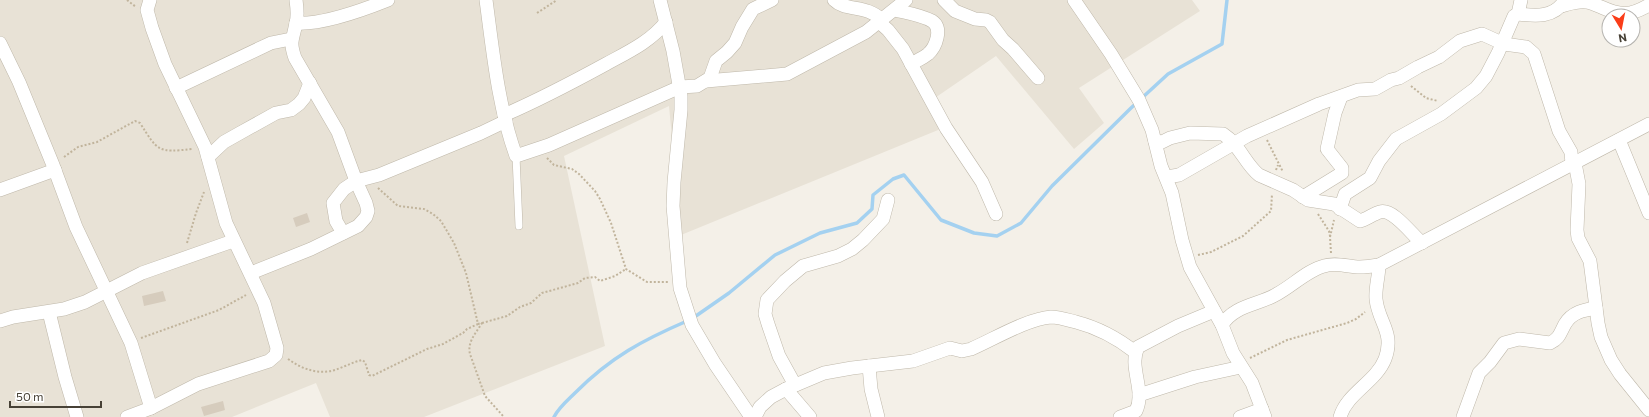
<svg xmlns="http://www.w3.org/2000/svg" width="1649" height="417" font-family="Commissioner,sans-serif">
<style>
.residential{fill:#e8e2d6}
.lines{fill:none;stroke-linecap:round;stroke-linejoin:round}
.stream{stroke:#a4d1f0;stroke-width:3.5}
.building{fill:#d6ccbd}
.lane-casing{stroke:#bfb8aa;stroke-width:8}
.street-casing{stroke:#bfb8aa;stroke-width:14}
.path{stroke:#c1b49c;stroke-width:2;stroke-dasharray:2 2;stroke-linecap:butt}
.lane{stroke:#fff;stroke-width:7}
.street{stroke:#fff;stroke-width:13}
</style>
<rect width="100%" height="100%" fill="#f4f0e8"/>
<path class="residential" d="M0 0H1192L1200 11 1079 88 1104 123 1074 149 996 56 929 102 943 128 681 235 669 106 564 156 605 346 424 417H330L316 383 232 417H0Z"/>
<g class="lines">
<g class="stream">
<path d="M693 318 729 293 775 255 820 233 857 223 872 209 873 195 893 179 904 175 941 220 974 233 997 236 1021 223 1052 186 1131 108 1168 74 1222 44 1227 0"/>
<path d="M554 417C559 407 568 400 576 392 611 357 643 340 687 321"/>
</g>
</g>
<g class="building">
<path d="M307 213 310 222 296 227 293 218Z"/>
<path d="M163 291 166 301 144 306 142 296Z"/>
<path d="M223 401 225 410 204 416 201 407Z"/>
</g>
<g class="lines">
<g class="lane-casing">
<path id="lane" d="M516 156 519 226"/>
</g>
<g class="street-casing">
<g id="street">
<path d="M486 0C493 52 498 106 516 156L549 145 680 87 697 86 710 78 716 61 727 52 735 43 742 27 753 9 772 0"/>
<path d="M660 0 673 51 681 96V110L674 182 673 206 680 288 692 325 715 364 751 417"/>
<path d="M834 0C846 12 866 4 882 20"/>
<path d="M944 0 955 11 975 19 986 20 990 22 1003 40 1013 49 1038 78"/>
<path d="M1074 0 1111 54 1139 100 1152 130 1161 166 1172 193 1182 240 1190 267 1222 325 1233 353 1252 383 1265 417"/>
<path d="M1561 6C1569 4 1578 1 1586 2 1591 3 1596 5 1601 7 1621 16 1630 16 1649 5"/>
<path d="M895 10C907 13 921 15 932 21 943 28 936 47 928 54 923 58 916 61 911 64"/>
<path d="M1518 14 1521 0"/>
<path d="M879 22 888 30 903 49 946 128 982 182 996 214"/>
<path d="M296 23C323 25 363 10 388 0"/>
<path d="M0 43 19 82 53 165 76 227 131 343 151 408"/>
<path d="M706 81 787 74 866 32 906 0"/>
<path d="M176 88 271 43 291 39"/>
<path d="M504 115C539 100 573 82 606 64 628 52 650 42 666 22"/>
<path d="M1619 140 1649 213"/>
<path d="M1155 141 1162 142 1170 138 1190 133 1223 134C1240 145 1245 164 1259 175L1293 190 1308 200 1334 204 1360 221C1367 219 1373 214 1380 212 1393 208 1412 235 1422 243"/>
<path d="M208 157 224 142 240 133 276 113 291 110 299 104 304 98 310 83"/>
<path d="M1575 163 1579 184 1577 230 1578 238 1590 261 1598 323 1601 337 1611 360 1620 374 1649 410"/>
<path d="M1167 177 1179 175 1247 136 1319 104 1358 90 1375 89 1391 80 1399 78 1418 67 1439 57 1460 41 1482 34 1504 44 1526 47 1534 54 1559 131 1571 152 1572 164"/>
<path d="M0 190 55 170"/>
<path d="M1303 197 1342 173V168L1327 149 1335 113 1341 97"/>
<path d="M1340 209 1345 194 1370 178 1379 161 1396 139 1441 114 1476 88 1486 76 1498 53 1514 16 1518 14C1536 16 1554 18 1565 0"/>
<path d="M343 233 336 221 333 203 344 189 356 181 379 175 481 133 506 121"/>
<path d="M251 273 311 249 358 226 366 217 368 211 366 203 356 181 338 132 295 58C289 41 293 40 296 23 298 16 297 7 296 0"/>
<path d="M49 312 65 377 77 417"/>
<path d="M0 321 13 317 64 309 85 302 142 273 233 241"/>
<path d="M1222 325C1234 305 1259 305 1277 294 1292 286 1308 270 1324 266 1336 262 1348 267 1360 267 1366 267 1373 266 1379 265L1649 124"/>
<path d="M869 366 871 389 878 417"/>
<path d="M795 385 779 356 768 324 765 314 767 300 785 281 803 266 838 256 852 249 863 240 883 219 888 200"/>
<path d="M786 389 810 417"/>
<path d="M1139 395 1195 377 1241 367"/>
<path d="M127 417 151 408 198 384 269 361 276 355 277 348 264 303 226 223 205 147 165 64 152 28 147 10 150 0"/>
<path d="M755 417 760 407 771 397 786 389 824 373 852 368 913 361 950 348 962 351 971 349C994 339 1027 319 1051 317 1059 317 1068 320 1076 322 1099 328 1116 337 1135 352"/>
<path d="M1120 417 1136 411C1146 390 1128 367 1138 347L1178 326 1214 311"/>
<path d="M1240 417 1262 409"/>
<path d="M1340 417C1347 393 1376 382 1385 359 1395 332 1378 322 1376 299 1375 288 1379 276 1379 265"/>
<path d="M1463 417 1479 373 1490 362 1504 343 1519 339 1550 343C1560 338 1560 333 1565 324 1572 312 1584 310 1596 308"/>
</g>
</g>
<g class="path">
<path d="M127 0 136 7"/>
<path d="M537 13 557 0"/>
<path d="M1411 86 1426 98 1438 101"/>
<path d="M1267 140 1283 172"/>
<path d="M64 157 78 147 97 142 135 121 140 123C158 151 157 153 192 149"/>
<path d="M547 158 554 165 572 169 579 174 595 191 600 199 611 223 626 269 647 282H668"/>
<path d="M1276 170 1278 165"/>
<path d="M378 188 398 206 424 209 433 214 441 221 454 243 466 273 478 324 482 323C476 333 467 342 470 354L485 396 504 417"/>
<path d="M1318 214 1329 231 1330 236"/>
<path d="M187 243 196 213 204 192"/>
<path d="M1331 253 1330 237 1334 220"/>
<path d="M1198 255 1211 252 1243 236 1271 211 1272 194"/>
<path d="M482 323 507 316 520 307 531 303 542 293 578 283 585 278 595 277 600 281 615 276 626 269"/>
<path d="M141 338 219 310 246 295"/>
<path d="M1250 358 1287 340 1347 323 1356 319 1365 312"/>
<path d="M288 359C302 369 318 375 335 370 344 367 353 362 362 360L365 362 369 375 372 376 427 349 443 344 463 333 467 329 478 324"/>
</g>
<use href="#lane" class="lane"/>
<use href="#street" class="street"/>
</g>
<g transform="translate(1621 28) rotate(170)"><circle r="19" fill="#ffffff" stroke="#b5b3af"/>
<path d="M0-3L7 15L0 10L-7 15Z" fill="#fa3d19"/>
<text y="-6" font-size="11" font-weight="bold" text-anchor="middle" fill="#474136">N</text>
</g>
<path d="M10 401v6h91v-6" fill="none" stroke="#474136" stroke-width="2"/>
<text x="16" y="401" font-size="12" fill="#474136" stroke="#ffffff" stroke-width="3" paint-order="stroke">50 m</text>
</svg>
